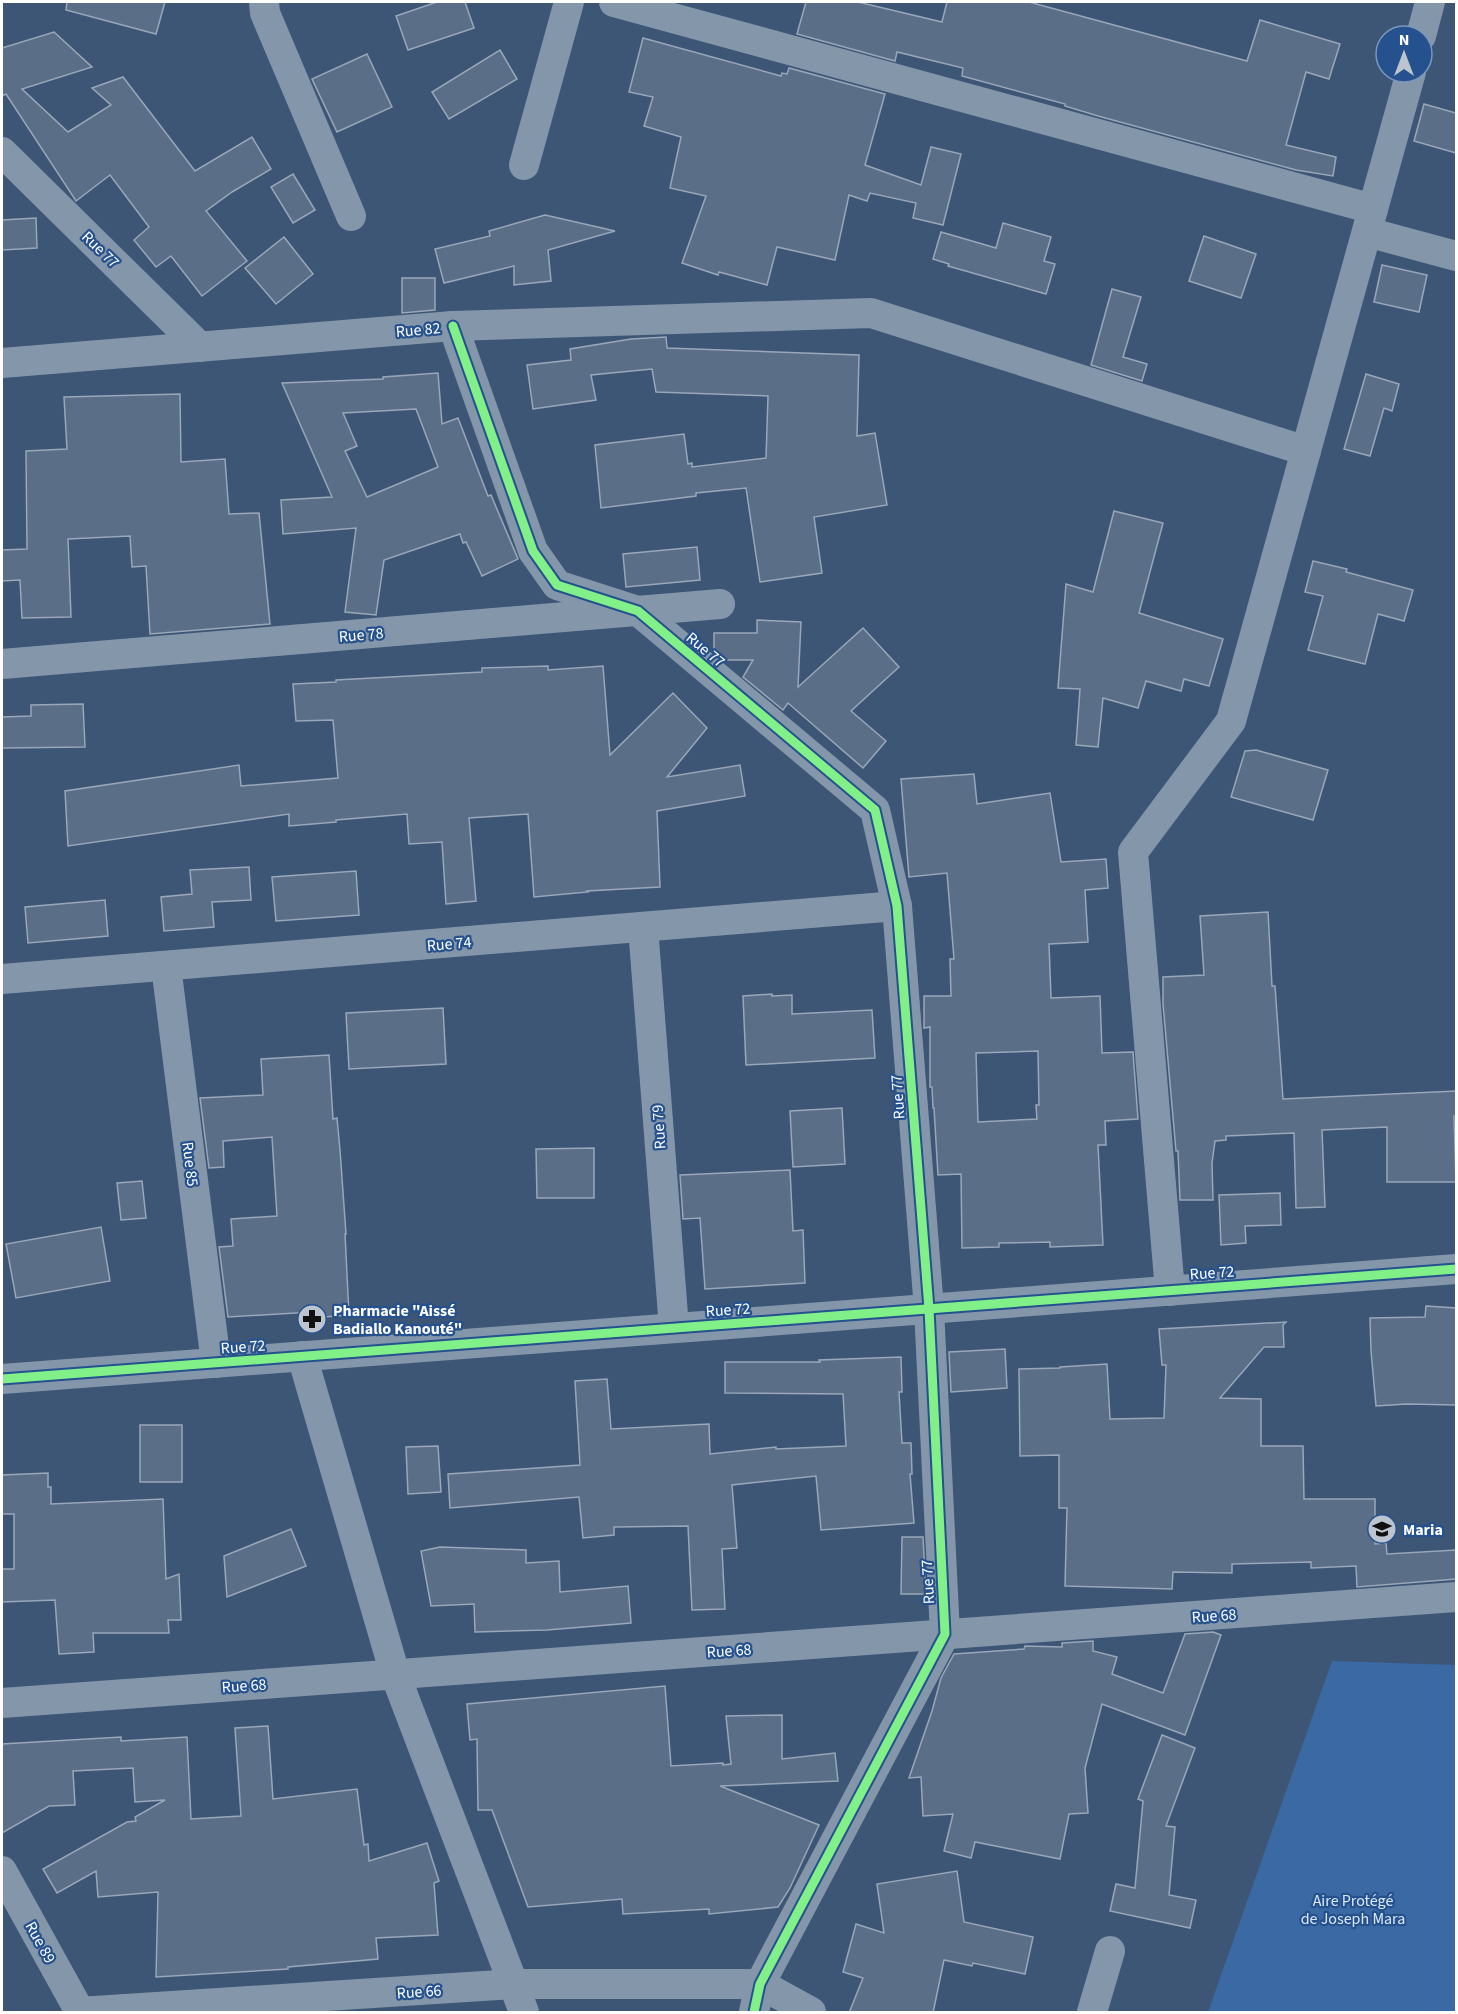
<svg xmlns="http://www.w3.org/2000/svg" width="1458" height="2014" font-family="'Source Sans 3',sans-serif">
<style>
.green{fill:#3a69a4}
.building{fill:#5b6e88;stroke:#99a7b8;stroke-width:1.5;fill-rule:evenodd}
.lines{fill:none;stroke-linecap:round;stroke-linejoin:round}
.street{stroke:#8496aa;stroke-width:30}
.cycleway-casing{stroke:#25528e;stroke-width:13}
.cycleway{stroke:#82f089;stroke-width:9}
.labels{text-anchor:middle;stroke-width:4.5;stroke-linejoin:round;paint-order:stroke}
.street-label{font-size:16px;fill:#fff;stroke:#25528e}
.poi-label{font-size:16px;font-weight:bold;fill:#fff;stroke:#25528e;text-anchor:start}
.park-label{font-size:16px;fill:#dae8f8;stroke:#25528e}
</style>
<rect width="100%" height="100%" fill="#3d5676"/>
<path class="green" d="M1332 1661 1456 1665V2012H1208Z"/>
<g class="building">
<path d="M67 2H165L156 34 66 10Z"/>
<path d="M437 2H465L474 28 408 50 396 16Z"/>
<path d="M806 2H858L942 22 947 2H1029L1247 61 1260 20 1340 44 1329 79 1306 72 1286 145 1336 157 1333 176 1296 170 1098 116 1065 106V104L962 76 963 68 897 52 895 61 797 34Z"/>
<path d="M54 32 92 67 22 89 68 132 111 105 92 88 123 77 195 171 252 137 271 169 232 192 206 211 247 261 202 296 171 256 156 267 134 240 149 227 110 175 76 201 6 94 2 96V48Z"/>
<path d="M643 38 781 76 782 73 787 74 789 68 885 94 865 165 921 185 931 147 961 154 943 225 913 218 916 203 870 193 867 201 849 195 835 260 777 247 767 285 719 272 718 275 682 263 706 196 670 188 681 137 644 126 653 97 629 92Z"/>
<path d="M500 50 517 79 449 119 432 92Z"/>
<path d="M367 54 392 107 337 132 312 79Z"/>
<path d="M1424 104 1456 113V153L1414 141Z"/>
<path d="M293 174 315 210 293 223 271 187Z"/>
<path d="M545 215 615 231 548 250 551 281 514 285V266L444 283 435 249 490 236 489 231Z"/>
<path d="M36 218 37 248 2 250V220Z"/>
<path d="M1003 223 1051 237 1044 261 1055 264 1046 294 948 266 949 264 933 259 941 232 996 248Z"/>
<path d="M1204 236 1256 254 1241 298 1189 281Z"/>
<path d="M284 237 313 274 276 304 245 268Z"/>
<path d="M1382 265 1427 275 1419 312 1374 302Z"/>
<path d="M402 278H435V310L402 313Z"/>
<path d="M1112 289 1141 297 1123 357 1147 364 1142 381 1091 365Z"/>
<path d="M666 337 667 348 859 355 857 436 875 433 887 505 814 517 822 573 760 582 746 488 696 493V496L601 508 595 445 684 434 688 464 692 463V467L766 458 768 396 656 392 652 369 591 375 596 400 533 409 527 365 571 360 570 349 631 339Z"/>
<path d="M438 373 442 424 458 418 488 496 491 495 518 559 482 576 466 542 463 543 460 534 384 560 376 615 345 612 356 528 283 534 281 500 332 497 282 383 383 379V377ZM416 409 438 467 367 497 345 451 357 446 343 413Z"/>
<path d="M1366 374 1399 384 1392 411 1384 408 1370 456 1344 449Z"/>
<path d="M180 394 181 462 225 459 229 514 259 513 270 624 150 634 146 566 132 567 130 536 68 539 71 617 22 618 20 580 2 581V550L27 549 26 451 67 449 64 397Z"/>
<path d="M1114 511 1163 523 1139 613 1223 639 1209 686 1184 679 1181 691 1146 681 1138 708 1103 698 1098 747 1076 745 1080 689 1058 688 1066 584 1093 592Z"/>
<path d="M697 547 700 580 626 587 623 554Z"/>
<path d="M1313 561 1347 569 1346 572 1413 590 1404 621 1378 614 1365 664 1308 650 1323 596 1305 592Z"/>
<path d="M757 620 801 622 798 687 863 628 899 667 851 711 886 741 863 768 788 703 783 710 743 677 753 660H723L714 652V633H757Z"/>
<path d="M548 666V670L603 666 610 755 673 693 707 728 667 777 740 765 745 796 657 811 660 887 587 891 588 892 534 897 528 814 469 818 476 901 446 904 442 842 409 844 407 814 336 820V822L289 826V814L68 846 65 791 239 765 241 786 338 778 333 720 296 721 293 684 336 682V680L482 672V668Z"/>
<path d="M83 704 85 747 2 748V717L31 716V705Z"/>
<path d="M1256 750 1328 770 1313 820 1231 797 1245 751Z"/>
<path d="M974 774 977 804 1050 793 1061 862 1106 859 1108 888 1085 890 1088 942 1049 944 1051 998 1100 996 1102 1053 1133 1052 1138 1119 1105 1121 1106 1145H1098L1103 1245 1050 1247V1242L999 1243V1247L962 1248 961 1174 938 1175 934 1108H933L932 1087H930V1027L924 1028V996H951L950 959H954L947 873 909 877 901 779ZM1038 1051 1039 1105H1036L1037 1119 978 1122 976 1053Z"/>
<path d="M249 867 251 900 212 902 214 927 164 931 161 897 192 894 190 870Z"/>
<path d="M356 871 359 915 276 921 272 877Z"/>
<path d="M105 900 108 936 28 943 25 907Z"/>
<path d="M1268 912 1272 986H1275L1283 1099 1456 1091V1116H1454L1456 1182H1387V1127L1322 1130 1325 1207 1296 1208 1294 1133 1226 1136V1140L1215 1141 1212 1163 1213 1200H1180L1178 1151H1176L1163 1004V977L1204 975 1200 916Z"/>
<path d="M772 994V996L792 995V1014L872 1010 875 1058 746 1065 743 996Z"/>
<path d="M443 1008 446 1064 349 1069 346 1013Z"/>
<path d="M329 1055 333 1119 337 1118 340 1150 346 1234H345L349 1315 312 1318V1312L228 1317 219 1247 233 1246 231 1219 277 1216 272 1137 223 1141 224 1167 209 1168 200 1098 263 1095 261 1059Z"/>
<path d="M842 1108 845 1164 793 1167 790 1111Z"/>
<path d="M594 1148V1198H537L536 1149Z"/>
<path d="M790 1170 793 1231 803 1230 805 1283 705 1289 700 1218 683 1219 680 1175Z"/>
<path d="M142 1181 146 1218 121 1220 117 1183Z"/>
<path d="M1280 1193 1281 1225 1245 1226 1246 1243 1221 1245 1219 1195Z"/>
<path d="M101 1227 110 1281 16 1298 6 1244Z"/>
<path d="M1426 1306 1456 1308V1405L1407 1404 1376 1406 1371 1351 1370 1318 1425 1317Z"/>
<path d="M1286 1322 1283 1325 1284 1347H1264L1220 1398 1261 1399V1446H1303L1304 1499H1375V1544L1386 1543 1387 1554 1456 1550V1579L1357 1587 1356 1566 1311 1568V1562L1232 1564V1573L1173 1572 1172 1589 1065 1586 1067 1508H1059V1455L1020 1456 1019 1369 1060 1368V1367L1107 1364 1110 1419 1164 1418 1166 1365H1162L1159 1329Z"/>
<path d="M1005 1349 1007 1388 951 1392 949 1352Z"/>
<path d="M901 1357 902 1392H899L902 1443H911L912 1474H910L914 1523 821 1530 816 1476 732 1485 737 1548 722 1549 725 1609 692 1610 688 1526 614 1527V1535L583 1538 579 1497 450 1508 448 1474 580 1465 575 1381 607 1379 611 1429 709 1424 710 1454 776 1447V1449L846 1446 843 1394 725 1393V1362H820L819 1360Z"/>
<rect x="140" y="1425" width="42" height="57"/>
<path d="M438 1446 441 1492 408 1494 406 1447Z"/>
<path d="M48 1473V1487H51V1504L163 1499 166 1579 179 1574 181 1620H168L169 1633H93L94 1652 59 1654 55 1600 2 1602V1569H14V1514H2V1475Z"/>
<path d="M291 1529 306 1566 227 1597 224 1556Z"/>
<path d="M902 1537H923L926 1594H901Z"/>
<path d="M440 1547 526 1550V1563L559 1561 560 1592 628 1586 631 1623 547 1630 475 1632 474 1604 431 1606 421 1551Z"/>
<path d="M1213 1632 1221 1635 1185 1735 1102 1704 1085 1768 1088 1813 1069 1814 1060 1859 975 1842 971 1858 944 1851 953 1814 923 1816 921 1777 909 1778 932 1711 941 1678 954 1654 1024 1649 1025 1646 1062 1647V1643L1093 1641V1651L1117 1657 1112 1674 1163 1693 1185 1634Z"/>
<path d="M665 1686 671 1766 723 1763V1765L731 1764 726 1716 782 1715V1759L835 1753 838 1781 720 1786 819 1825 790 1888 778 1907 709 1914V1909L623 1914 622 1899 528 1907 492 1810H478L477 1739 470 1740 467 1704Z"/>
<path d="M268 1726 273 1799 357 1789 364 1845 368 1844 369 1861 427 1843 439 1881 434 1883 438 1935 376 1938 378 1959 288 1967V1969L156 1977 158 1892 98 1897 96 1871 57 1893 43 1869 127 1822 136 1821 135 1817 165 1800 135 1802 133 1768 73 1771 75 1805 49 1806 2 1833V1744L121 1737V1741L187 1737 191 1819 241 1816 235 1728Z"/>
<path d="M1162 1735 1195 1748 1166 1826 1175 1827 1169 1895 1196 1900 1190 1928 1110 1911 1116 1884 1135 1888 1143 1801 1138 1799Z"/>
<path d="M957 1871 964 1922 1033 1937 1025 1974 973 1963 972 1966 944 1960 933 2013H849L863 1978 843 1972 856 1924 884 1933 877 1884Z"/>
</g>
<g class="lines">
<g class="street">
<path d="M264 2 265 13 351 216"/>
<path d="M614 2 1373 209"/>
<path d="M1421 36 1430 2"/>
<path d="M2 152 200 347"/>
<path d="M524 165 569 2"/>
<path d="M1367 232 1456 256"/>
<path d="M453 326 533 551 557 585 638 611 875 810 897 906 929 1309 945 1634 760 1984 754 2012"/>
<path d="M2 363 453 326 871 313 1306 451"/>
<path d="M2 664 720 604"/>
<path d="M643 927 674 1328"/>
<path d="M166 966 216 1363"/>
<path d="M2 979 897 906"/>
<path d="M1170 1291 1133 852 1231 721 1411 72"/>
<path d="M302 1356 395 1674 524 2012"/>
<path d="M2 1379 1456 1269"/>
<path d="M2 1703 1456 1597"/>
<path d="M2 1871 80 2012"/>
<path d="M79 2012 513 1984H760L811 2012"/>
<path d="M1092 2012 1110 1951"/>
</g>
<g class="cycleway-casing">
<g id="cycleway">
<path d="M453 326 533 551 557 585 638 611 875 810 897 906 929 1309 945 1634 760 1984 754 2012"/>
<path d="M2 1379 1456 1269"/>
</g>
</g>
<use href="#cycleway" class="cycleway"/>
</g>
<defs>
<g id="pharmacy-disc" transform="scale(1.5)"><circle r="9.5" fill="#bbc4cf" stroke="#25528e"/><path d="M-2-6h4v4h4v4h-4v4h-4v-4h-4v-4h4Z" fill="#111"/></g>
<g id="school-disc" transform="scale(1.5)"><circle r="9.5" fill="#bbc4cf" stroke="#25528e"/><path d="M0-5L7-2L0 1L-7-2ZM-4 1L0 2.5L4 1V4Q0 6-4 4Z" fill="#111"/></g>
</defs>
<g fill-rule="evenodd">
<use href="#pharmacy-disc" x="312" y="1319"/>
<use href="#school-disc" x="1382" y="1529"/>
</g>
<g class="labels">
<g class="street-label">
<text transform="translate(101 249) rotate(44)" y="6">Rue 77</text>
<text transform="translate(418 329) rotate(-5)" y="6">Rue 82</text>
<text transform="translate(361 634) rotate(-5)" y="6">Rue 78</text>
<text transform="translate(706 649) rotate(40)" y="6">Rue 77</text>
<text transform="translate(449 943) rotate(-5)" y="6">Rue 74</text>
<text transform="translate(897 1097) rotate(-94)" y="6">Rue 77</text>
<text transform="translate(658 1127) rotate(-94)" y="6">Rue 79</text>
<text transform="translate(191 1164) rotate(83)" y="6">Rue 85</text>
<text transform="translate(1212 1272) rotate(-4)" y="6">Rue 72</text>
<text transform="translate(728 1309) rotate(-4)" y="6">Rue 72</text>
<text transform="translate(243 1346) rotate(-4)" y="6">Rue 72</text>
<text transform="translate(927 1582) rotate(-93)" y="6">Rue 77</text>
<text transform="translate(1214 1615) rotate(-4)" y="6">Rue 68</text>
<text transform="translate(729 1650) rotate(-4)" y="6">Rue 68</text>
<text transform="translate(244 1685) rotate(-4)" y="6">Rue 68</text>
<text transform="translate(41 1942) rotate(61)" y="6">Rue 89</text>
<text transform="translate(419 1991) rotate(-4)" y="6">Rue 66</text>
</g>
<g class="poi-label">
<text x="333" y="1316">Pharmacie "Aissé<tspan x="333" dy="18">Badiallo Kanouté"</tspan></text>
<text x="1403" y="1535">Maria</text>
</g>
<g class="park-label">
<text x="1353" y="1906">Aire Protégé<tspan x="1353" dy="18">de Joseph Mara</tspan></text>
</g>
</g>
<rect width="1458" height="2014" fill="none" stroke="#ffffff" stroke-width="6"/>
<g transform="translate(1404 54)"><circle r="28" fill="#25528e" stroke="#7c97bb" stroke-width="1.5"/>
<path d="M0-4.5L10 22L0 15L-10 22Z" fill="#bbc4cf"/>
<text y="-9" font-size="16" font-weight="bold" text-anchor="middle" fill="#ffffff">N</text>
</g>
</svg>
